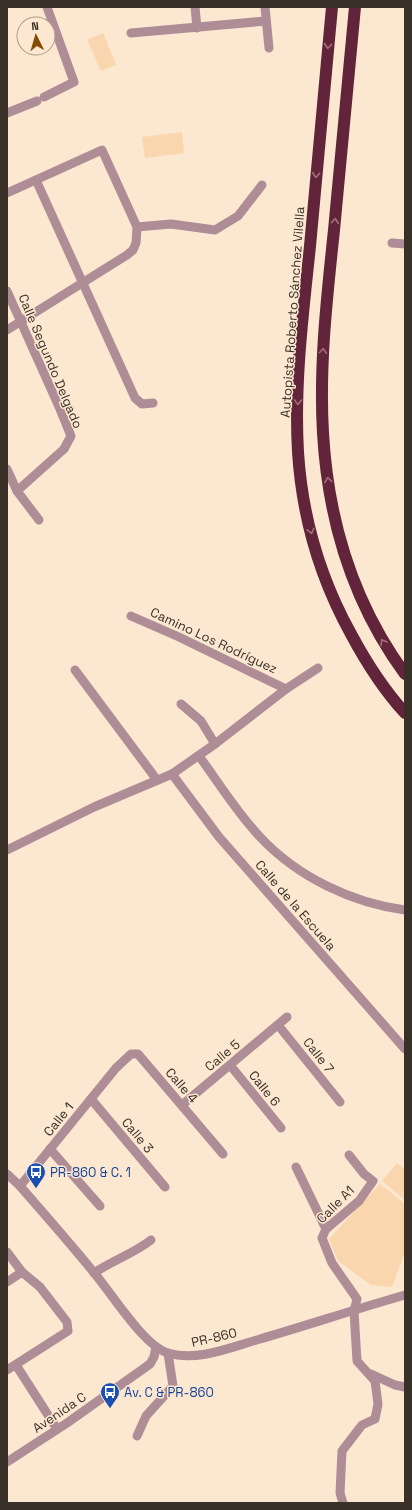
<svg xmlns="http://www.w3.org/2000/svg" width="412" height="1510" font-family="'Space Grotesk',sans-serif">
<style>
.garden{fill:#f9d6ae}
.lines{fill:none;stroke-linecap:round;stroke-linejoin:round}
.minor{stroke:#af8d96;stroke-width:9}
.highway{stroke:#62243a;stroke-width:12}
.oneway{stroke:#a07276}
.labels{text-anchor:middle;stroke-width:3;stroke-linejoin:round;paint-order:stroke}
.street-label{font-size:13px;fill:#393128;stroke:#fce7d0}
.transit-label{font-size:13px;fill:#164399;stroke:#fce7d0;text-anchor:start}
</style>
<rect width="100%" height="100%" fill="#fce7d0"/>
<g class="garden">
<path d="M103 33 116 65 101 71 87 40Z"/>
<path d="M182 132 184 153 145 158 142 137Z"/>
<path d="M397 1163 405 1169V1200L382 1181Z"/>
<path d="M380 1184 405 1204V1252L392 1287 371 1285 338 1261 329 1239Z"/>
</g>
<g class="lines">
<g class="minor">
<path d="M195 7 197 28"/>
<path d="M265 7 269 48"/>
<path d="M131 33 266 21"/>
<path d="M44 97 74 82 47 7"/>
<path d="M7 113 37 101"/>
<path d="M36 180 135 398 142 404 153 403"/>
<path d="M7 193 102 150 137 227 136 243 133 250 127 255 7 330"/>
<path d="M137 227 171 224 215 230 238 216 262 185"/>
<path d="M392 243 405 244"/>
<path d="M7 291 60 409 71 436 64 449 17 491"/>
<path d="M7 469 17 491 39 520"/>
<path d="M131 616 179 637 286 689"/>
<path d="M75 670 157 780"/>
<path d="M181 704 201 721 215 744"/>
<path d="M199 756C219 783 237 813 261 838 298 877 352 903 405 910"/>
<path d="M172 774 219 837 405 1049"/>
<path d="M7 850 94 807 172 774 215 744 286 689 318 668"/>
<path d="M278 1025 340 1102"/>
<path d="M230 1065 281 1128"/>
<path d="M91 1099 165 1187"/>
<path d="M182 1105 287 1017"/>
<path d="M50 1149 100 1206"/>
<path d="M296 1167 326 1229"/>
<path d="M7 1174 20 1186C45 1215 71 1244 95 1274 112 1294 144 1346 168 1353 198 1362 231 1347 260 1339 308 1325 356 1309 405 1295"/>
<path d="M20 1186 116 1068 131 1054H138L223 1154"/>
<path d="M7 1252 22 1272 40 1287 67 1322 68 1331 7 1370"/>
<path d="M94 1273C113 1260 133 1254 151 1240"/>
<path d="M7 1282 22 1272"/>
<path d="M16 1365 57 1429"/>
<path d="M371 1374 395 1385 405 1387"/>
<path d="M137 1436 146 1416 173 1386 168 1353"/>
<path d="M7 1462 67 1423 150 1364 154 1357 156 1347"/>
<path d="M343 1503 340 1493 342 1451 362 1425 375 1419 378 1404 375 1381 357 1361 354 1311 357 1299 332 1263 322 1238 326 1229 359 1201 373 1181 364 1174 349 1155"/>
</g>
<g class="highway">
<path d="M332 7C325 87 317 166 310 246 303 314 294 383 298 452 302 515 320 578 351 634 366 662 383 689 405 713"/>
<path d="M355 7C348 81 341 156 334 230 327 297 319 365 323 433 328 520 353 603 405 674"/>
</g>
</g>
<defs><path id="oneway-chevron" d="M-2-3.5L2.5 0L-2 3.5" fill="none" stroke-width="1.6" stroke-linecap="round" stroke-linejoin="round"/></defs>
<g class="oneway">
<use href="#oneway-chevron" transform="translate(328 46) rotate(95)"/>
<use href="#oneway-chevron" transform="translate(316 175) rotate(95)"/>
<use href="#oneway-chevron" transform="translate(335 221) rotate(-85)"/>
<use href="#oneway-chevron" transform="translate(323 351) rotate(-86)"/>
<use href="#oneway-chevron" transform="translate(298 402) rotate(91)"/>
<use href="#oneway-chevron" transform="translate(328 480) rotate(-99)"/>
<use href="#oneway-chevron" transform="translate(311 531) rotate(76)"/>
<use href="#oneway-chevron" transform="translate(383 642) rotate(-121)"/>
</g>
<defs>
<g id="bus-pin" transform="scale(1)"><path d="M0 17L-7.5 6A9.5 9.5 0 1 1 7.5 6Z" fill="#1a4fb4" stroke="#fce7d0"/><path d="M-5-6H5V4H4V6H2V4H-2V6H-4V4H-5ZM-3.5-4V0h7V-4ZM-3.5 1.2v1.5H-2V1.2ZM2 1.2v1.5H3.5V1.2Z" fill="#fff"/></g>
</defs>
<g fill-rule="evenodd">
<use href="#bus-pin" x="36" y="1172"/>
<use href="#bus-pin" x="110" y="1392"/>
</g>
<g class="labels">
<g class="street-label">
<text transform="translate(292 312) rotate(-86)" y="5">Autopista Roberto Sánchez Vilella</text>
<text transform="translate(51 361) rotate(67)" y="5">Calle Segundo Delgado</text>
<text transform="translate(214 640) rotate(25)" y="5">Camino Los Rodríguez</text>
<text transform="translate(296 905) rotate(49)" y="5">Calle de la Escuela</text>
<text transform="translate(222 1055) rotate(-40)" y="5">Calle 5</text>
<text transform="translate(319 1055) rotate(52)" y="5">Calle 7</text>
<text transform="translate(182 1085) rotate(49)" y="5">Calle 4</text>
<text transform="translate(265 1088) rotate(51)" y="5">Calle 6</text>
<text transform="translate(58 1119) rotate(-51)" y="5">Calle 1</text>
<text transform="translate(138 1135) rotate(50)" y="5">Calle 3</text>
<text transform="translate(335 1204) rotate(-45)" y="5">Calle A1</text>
<text transform="translate(214 1337) rotate(-13)" y="5">PR-860</text>
<text transform="translate(59 1412) rotate(-34)" y="5">Avenida C</text>
</g>
<g class="transit-label">
<text x="50" y="1177">PR-860 &amp; C. 1</text>
<text x="124" y="1397">Av. C &amp; PR-860</text>
</g>
</g>
<rect width="412" height="1510" fill="none" stroke="#393128" stroke-width="16"/>
<g transform="translate(36 36) rotate(355)"><circle r="19" fill="#fce7d0" stroke="#ae9e8d"/>
<path d="M0-3L7 15L0 10L-7 15Z" fill="#864b04"/>
<text y="-6" font-size="11" font-weight="bold" text-anchor="middle" fill="#393128">N</text>
</g>
</svg>
